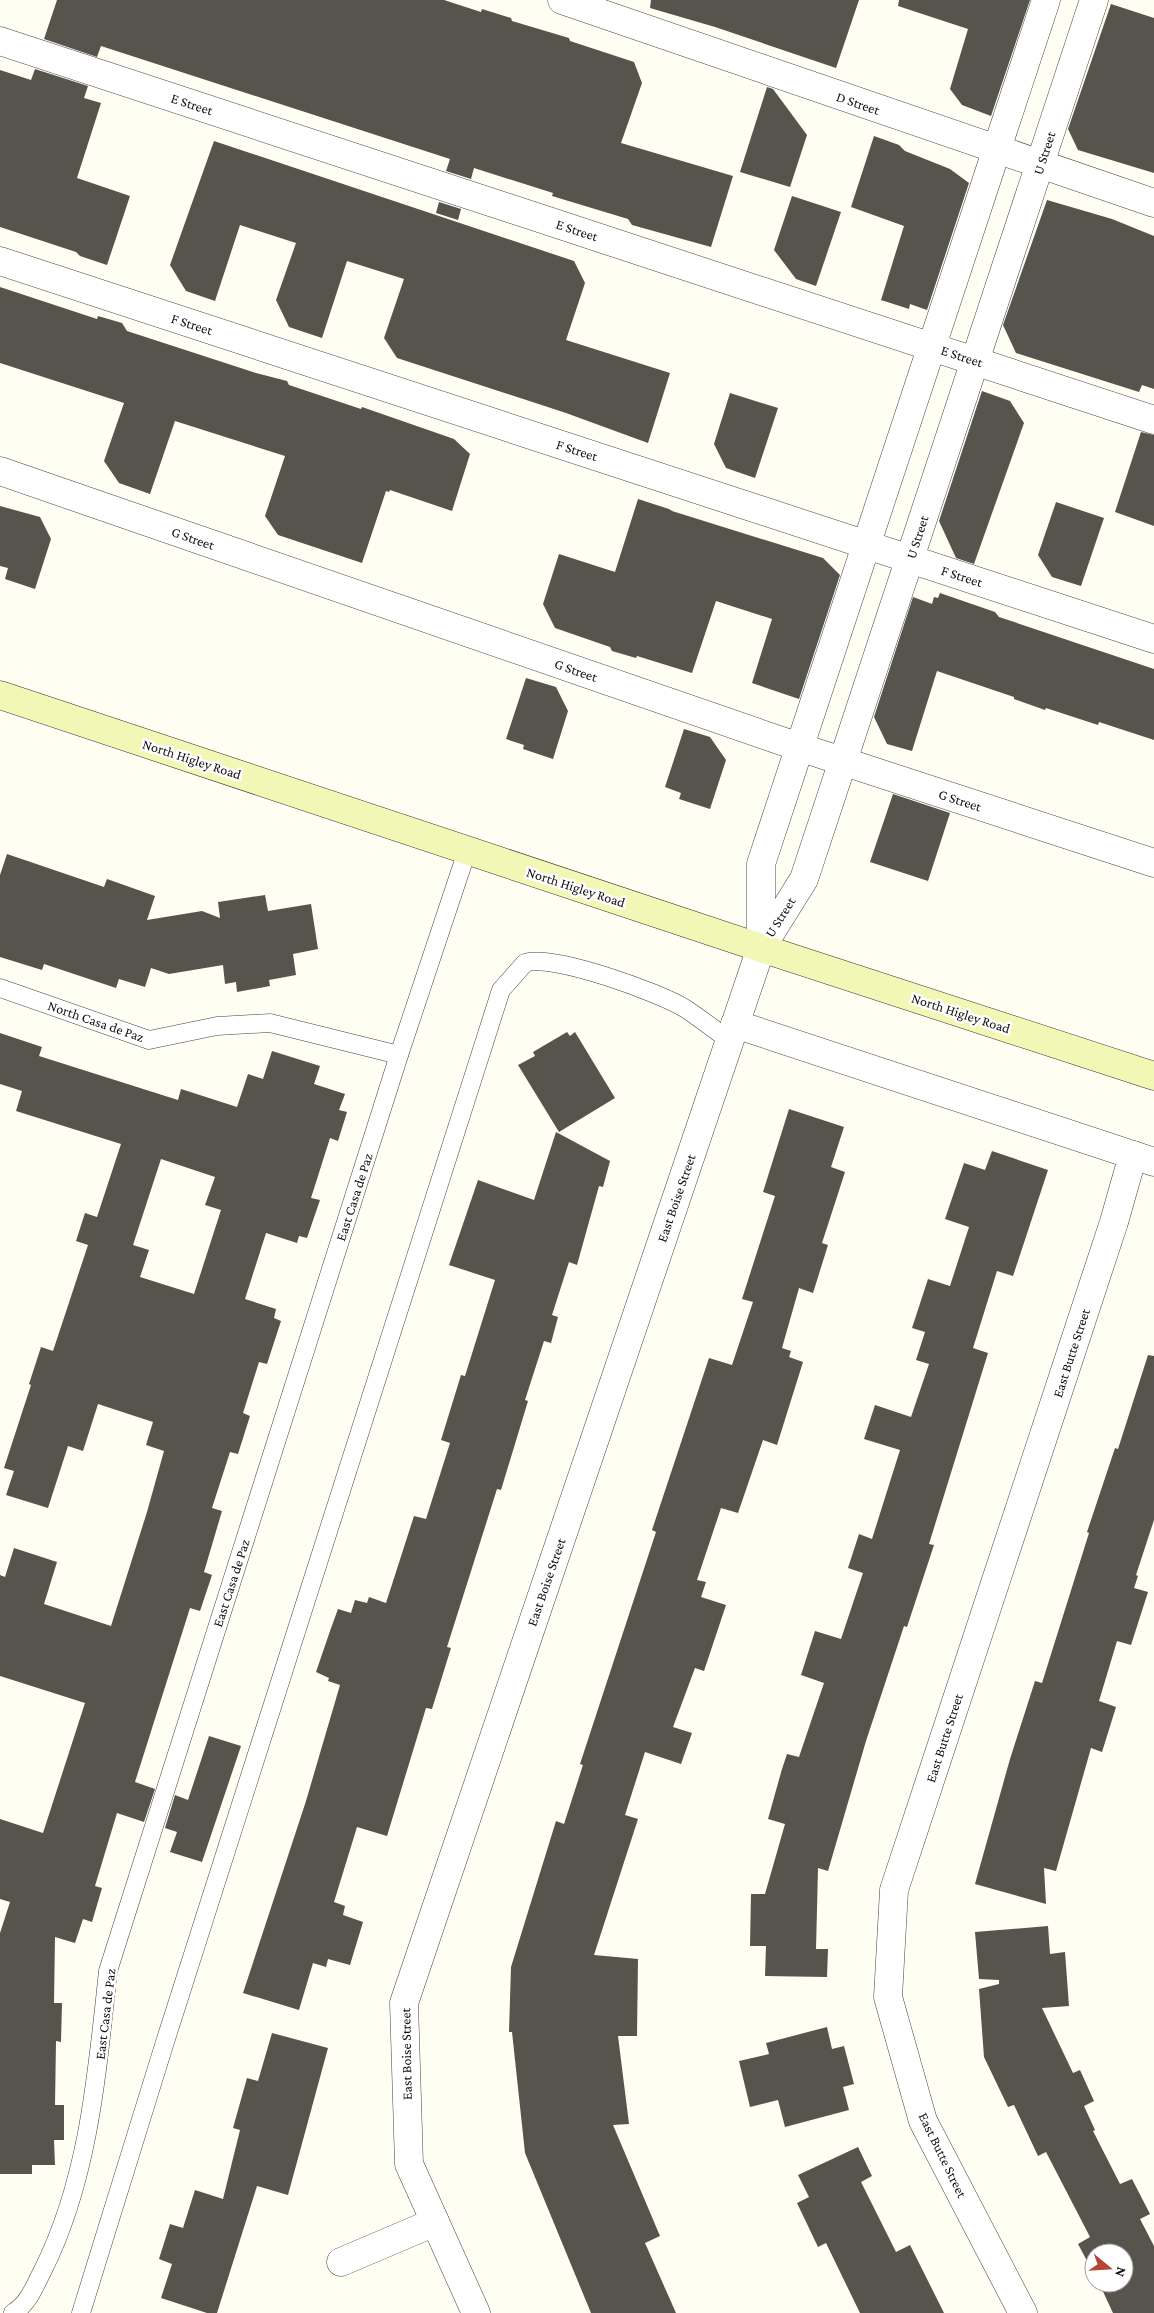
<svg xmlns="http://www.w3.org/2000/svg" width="1154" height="2313" font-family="'Crimson Pro',serif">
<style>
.building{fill:#57534d;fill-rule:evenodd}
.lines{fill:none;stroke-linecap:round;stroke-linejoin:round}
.service-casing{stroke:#434343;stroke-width:19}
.minor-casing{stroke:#434343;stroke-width:29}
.secondary-casing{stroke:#323232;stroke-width:29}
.service{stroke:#fff;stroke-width:18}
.minor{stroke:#fff;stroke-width:28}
.secondary{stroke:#f2f7b5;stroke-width:28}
.labels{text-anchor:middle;stroke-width:5;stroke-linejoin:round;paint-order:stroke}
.street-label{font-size:14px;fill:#101010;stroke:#fff}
</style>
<rect width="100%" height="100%" fill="#fefef3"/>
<g class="building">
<path d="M57 0H444L481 12 482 9 511 18 512 21 569 38 570 41 634 62 642 83 621 143 733 176 711 247 632 225 628 219 552 196 553 193 474 168 471 179 446 171 450 159 101 46 97 57 44 39Z"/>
<path d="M651 0H859L836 68 715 27 650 8Z"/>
<path d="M899 0H1030L991 116 962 105 950 89 968 29 898 6Z"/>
<path d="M1111 4 1154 18V173L1078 150 1068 129Z"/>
<path d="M35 69 88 86 84 98 101 103 77 178 130 196 107 265 80 256 76 252 0 227V70L31 80Z"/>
<path d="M767 87 773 89 807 135 790 187 740 172Z"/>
<path d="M874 136 899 145 905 151 950 169 969 183 927 310 910 304 909 309 881 300 904 226 851 207Z"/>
<path d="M214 141 574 261 585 283 566 340 670 373 648 443 566 413 397 358 384 338 404 279 347 261 322 338 289 327 276 300 296 243 240 225 215 301 186 291 170 265Z"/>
<path d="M792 196 841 212 816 286 796 279 774 250Z"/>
<path d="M1047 200 1112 219 1154 236V389L1142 385 1139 392 1016 353 1003 325Z"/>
<path d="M439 202 461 209 458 220 436 213Z"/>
<path d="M0 287 97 319 98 316 122 323 127 331 256 373 287 381 289 385 361 409 362 407 454 439 470 454 452 511 390 490 389 492 386 491 362 563 278 535 265 516 285 456 175 421 150 494 119 483 104 461 124 403 0 363Z"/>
<path d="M982 391 1010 401 1024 423 974 564 956 558 939 521Z"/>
<path d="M730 393 778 408 755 478 726 468 714 444Z"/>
<path d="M1141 432 1154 435V526L1115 512Z"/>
<path d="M638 499 669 509 672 511 823 558 840 575 799 699 752 683 772 619 716 601 692 673 637 656 636 658 612 651 610 647 555 628 543 604 559 554 615 572Z"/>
<path d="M1056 502 1104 518 1081 586 1052 577 1038 555Z"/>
<path d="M0 506 40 517 51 539 35 589 5 579 8 568 0 566Z"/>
<path d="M940 593 995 612 999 617 1154 669V740L1099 722 1098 725 1046 708 1045 710 1014 699V697L937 671 912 751 887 744 874 717 913 597 932 604 934 597 938 598Z"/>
<path d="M526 678 556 687 568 711 553 759 523 749 524 745 506 739Z"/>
<path d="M684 729 710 737 726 760 710 809 679 799 681 793 665 787Z"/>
<path d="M893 794 950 813 928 881 870 862Z"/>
<path d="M7 854 104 887 107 879 155 896 147 920 202 911 220 918 218 902 265 895 268 911 311 904 318 949 293 954 296 975 269 980 270 986 237 992 236 982 225 984 223 965 169 974 151 968 145 987 119 979 116 988 44 964 42 970 0 957V875Z"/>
<path d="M567 1032 570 1036 575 1032 615 1098 559 1132 518 1065 535 1056 533 1052Z"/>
<path d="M0 1033 42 1047 39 1056 178 1100 181 1089 237 1107 248 1074 263 1079 272 1051 320 1066 314 1084 345 1094 339 1110 347 1112 338 1141 330 1138 311 1198 320 1200 307 1238 299 1236 297 1243 266 1233 245 1299 276 1309 274 1318 281 1321 267 1364 259 1362 243 1413 250 1416 238 1454 230 1452 212 1508 222 1511 204 1572 212 1575 200 1611 190 1608 135 1782 155 1789 144 1822 117 1813 95 1886 102 1888 92 1922 83 1919 75 1943 55 1937 54 2003H62L61 2042 56 2041 55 2105H64V2140H54L55 2165H32V2174H0V1933L10 1902 0 1899V1819L43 1833 85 1703 0 1676V1575L5 1577 14 1548 57 1562 44 1604 111 1626 147 1512 164 1451 146 1445 153 1422 98 1404 83 1451 68 1446 48 1508 6 1495 14 1471 4 1468 31 1385 29 1384 41 1347 53 1351 88 1245 76 1241 85 1213 97 1217 121 1144 16 1111 22 1091 0 1084ZM161 1159 215 1177 205 1205 221 1210 194 1294 140 1277 149 1250 133 1245Z"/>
<path d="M789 1109 844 1127 831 1167 845 1172 822 1243 828 1245 813 1293 799 1288 782 1348 791 1351 789 1357 803 1362 777 1445 763 1440 738 1513 721 1508 697 1580 706 1582 701 1597 726 1605 704 1671 695 1668 673 1727 692 1733 681 1764 645 1752 625 1815 638 1819 594 1955 638 1959 637 2036H618L629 2124 613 2125 660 2236 645 2243 676 2313H591L525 2153 512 2032H509L511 1967 556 1821 564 1824 583 1765 580 1764 656 1532 652 1530 709 1358 732 1365 753 1302 742 1299 775 1196 763 1192Z"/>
<path d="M556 1132 610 1161 603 1187 599 1186 577 1265 569 1262 552 1315 558 1317 551 1343 544 1341 525 1400 528 1401 501 1490 497 1489 447 1647 451 1648 432 1709 426 1708 387 1836 357 1827 334 1902 345 1906 343 1915 363 1922 350 1965 328 1959 326 1967 313 1963 299 2010 243 1993 306 1801 340 1685 328 1681 329 1678 316 1672 330 1631 338 1609 351 1613 355 1600 367 1603 369 1597 386 1603 414 1516 426 1519 450 1443 441 1440 461 1375 465 1376 495 1280 449 1265 478 1180 534 1200Z"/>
<path d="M992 1151 1048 1170 1013 1276 997 1271 973 1348 988 1353 929 1544 934 1545 907 1627 904 1626 866 1741 828 1871 818 1868 816 1949H828L827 1977 765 1976 766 1946H750L751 1894H765L785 1824 768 1819 782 1769 787 1754 799 1757 824 1683 801 1675 815 1631 841 1639 863 1573 848 1568 859 1534 872 1539 900 1450 864 1439 875 1405 911 1417 929 1364 916 1360 925 1332 912 1328 928 1279 950 1286 969 1227 945 1219 964 1163 985 1170Z"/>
<path d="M1148 1355 1154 1356V1520L1136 1575 1138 1576 1134 1588 1148 1592 1131 1645 1117 1641 1099 1701 1116 1707 1102 1752 1091 1748 1056 1871 1044 1868 1046 1904 975 1884 1010 1759 1035 1681 1042 1683 1089 1533 1087 1532 1115 1448 1118 1449Z"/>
<path d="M209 1736 241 1746 202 1862 170 1852 177 1832 165 1828 175 1795 188 1800Z"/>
<path d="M1048 1926 1050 1954 1065 1952 1069 2006 1042 2008 1073 2073 1080 2070 1094 2101 1084 2106 1095 2130 1093 2131 1120 2184 1132 2179 1150 2214 1140 2219 1154 2246V2313H1113L1099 2283H1124V2253H1094V2274L1078 2244 1090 2237 1046 2152 1038 2156 1014 2105 1008 2107 984 2057 979 1989 999 1984V1980L979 1979 975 1932Z"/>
<path d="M827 2027 832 2049 844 2046 854 2084 843 2087 849 2110 785 2127 778 2100 750 2107 739 2061 769 2054 766 2043Z"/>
<path d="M272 2033 328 2048 288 2195 257 2186 217 2313H207L161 2298 172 2264 159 2259 170 2224 183 2228 195 2190 223 2199 240 2130 233 2128 247 2078 258 2081Z"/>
<path d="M858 2147 872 2176 861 2182 896 2252 910 2245 944 2313H860L826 2243 818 2247 797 2203 809 2197 798 2175Z"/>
</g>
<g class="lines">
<g class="service-casing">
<g id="service">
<path d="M0 988 149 1040 217 1026 270 1023 399 1055"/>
<path d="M13 2313C29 2303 34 2287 43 2270 89 2178 97 2073 108 1971L399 1055 467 851"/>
<path d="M81 2313 165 2042 501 990 525 963C551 953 661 993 686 1009 701 1019 715 1030 730 1041"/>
</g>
</g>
<g class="minor-casing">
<g id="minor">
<path d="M562 0 1154 203"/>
<path d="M0 41 1154 420"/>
<path d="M0 261 1154 639"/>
<path d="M0 471 799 747 1154 863"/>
<path d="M761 948V864L1046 0"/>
<path d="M735 1024 1154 1162"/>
<path d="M341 2262 435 2222"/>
<path d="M476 2313 409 2164 404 2003 761 948 804 879 1094 0"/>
<path d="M1023 2313 923 2121 888 1997 894 1890 1114 1222 1133 1155"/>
</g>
</g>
<g class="secondary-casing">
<path id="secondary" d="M0 695 761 948 1154 1076"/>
</g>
<use href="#service" class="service"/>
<use href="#minor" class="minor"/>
<use href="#secondary" class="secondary"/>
</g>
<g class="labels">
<g class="street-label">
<text transform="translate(858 103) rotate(19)" y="5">D Street</text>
<text transform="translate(192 104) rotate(18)" y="5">E Street</text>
<text transform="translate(1044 153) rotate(-72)" y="5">U Street</text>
<text transform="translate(577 230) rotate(18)" y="5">E Street</text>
<text transform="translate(192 324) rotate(18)" y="5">F Street</text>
<text transform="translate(962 356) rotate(18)" y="5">E Street</text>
<text transform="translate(577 450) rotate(18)" y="5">F Street</text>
<text transform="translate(917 537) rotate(-72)" y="5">U Street</text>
<text transform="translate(193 538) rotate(19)" y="5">G Street</text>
<text transform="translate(962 576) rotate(18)" y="5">F Street</text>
<text transform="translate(576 670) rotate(19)" y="5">G Street</text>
<text transform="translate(192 759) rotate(18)" y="5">North Higley Road</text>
<text transform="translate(960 800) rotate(18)" y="5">G Street</text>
<text transform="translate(576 887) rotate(18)" y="5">North Higley Road</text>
<text transform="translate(780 917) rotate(-58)" y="5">U Street</text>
<text transform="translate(961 1013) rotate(18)" y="5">North Higley Road</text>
<text transform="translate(96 1021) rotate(19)" y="5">North Casa de Paz</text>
<text transform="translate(354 1197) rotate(-72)" y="5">East Casa de Paz</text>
<text transform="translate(676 1198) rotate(-71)" y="5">East Boise Street</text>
<text transform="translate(1071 1353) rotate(-72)" y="5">East Butte Street</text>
<text transform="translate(546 1582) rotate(-71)" y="5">East Boise Street</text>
<text transform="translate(231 1583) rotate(-72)" y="5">East Casa de Paz</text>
<text transform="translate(944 1738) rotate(-72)" y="5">East Butte Street</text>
<text transform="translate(105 2014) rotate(-83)" y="5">East Casa de Paz</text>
<text transform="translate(406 2054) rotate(-91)" y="5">East Boise Street</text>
<text transform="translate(943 2155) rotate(64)" y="5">East Butte Street</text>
</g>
</g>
<g transform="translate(1109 2268) rotate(108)"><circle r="24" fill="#ffffff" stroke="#9f9f9f"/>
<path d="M0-4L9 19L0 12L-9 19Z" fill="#b34734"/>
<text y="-8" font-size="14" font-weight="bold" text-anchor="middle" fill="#101010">N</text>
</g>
</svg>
